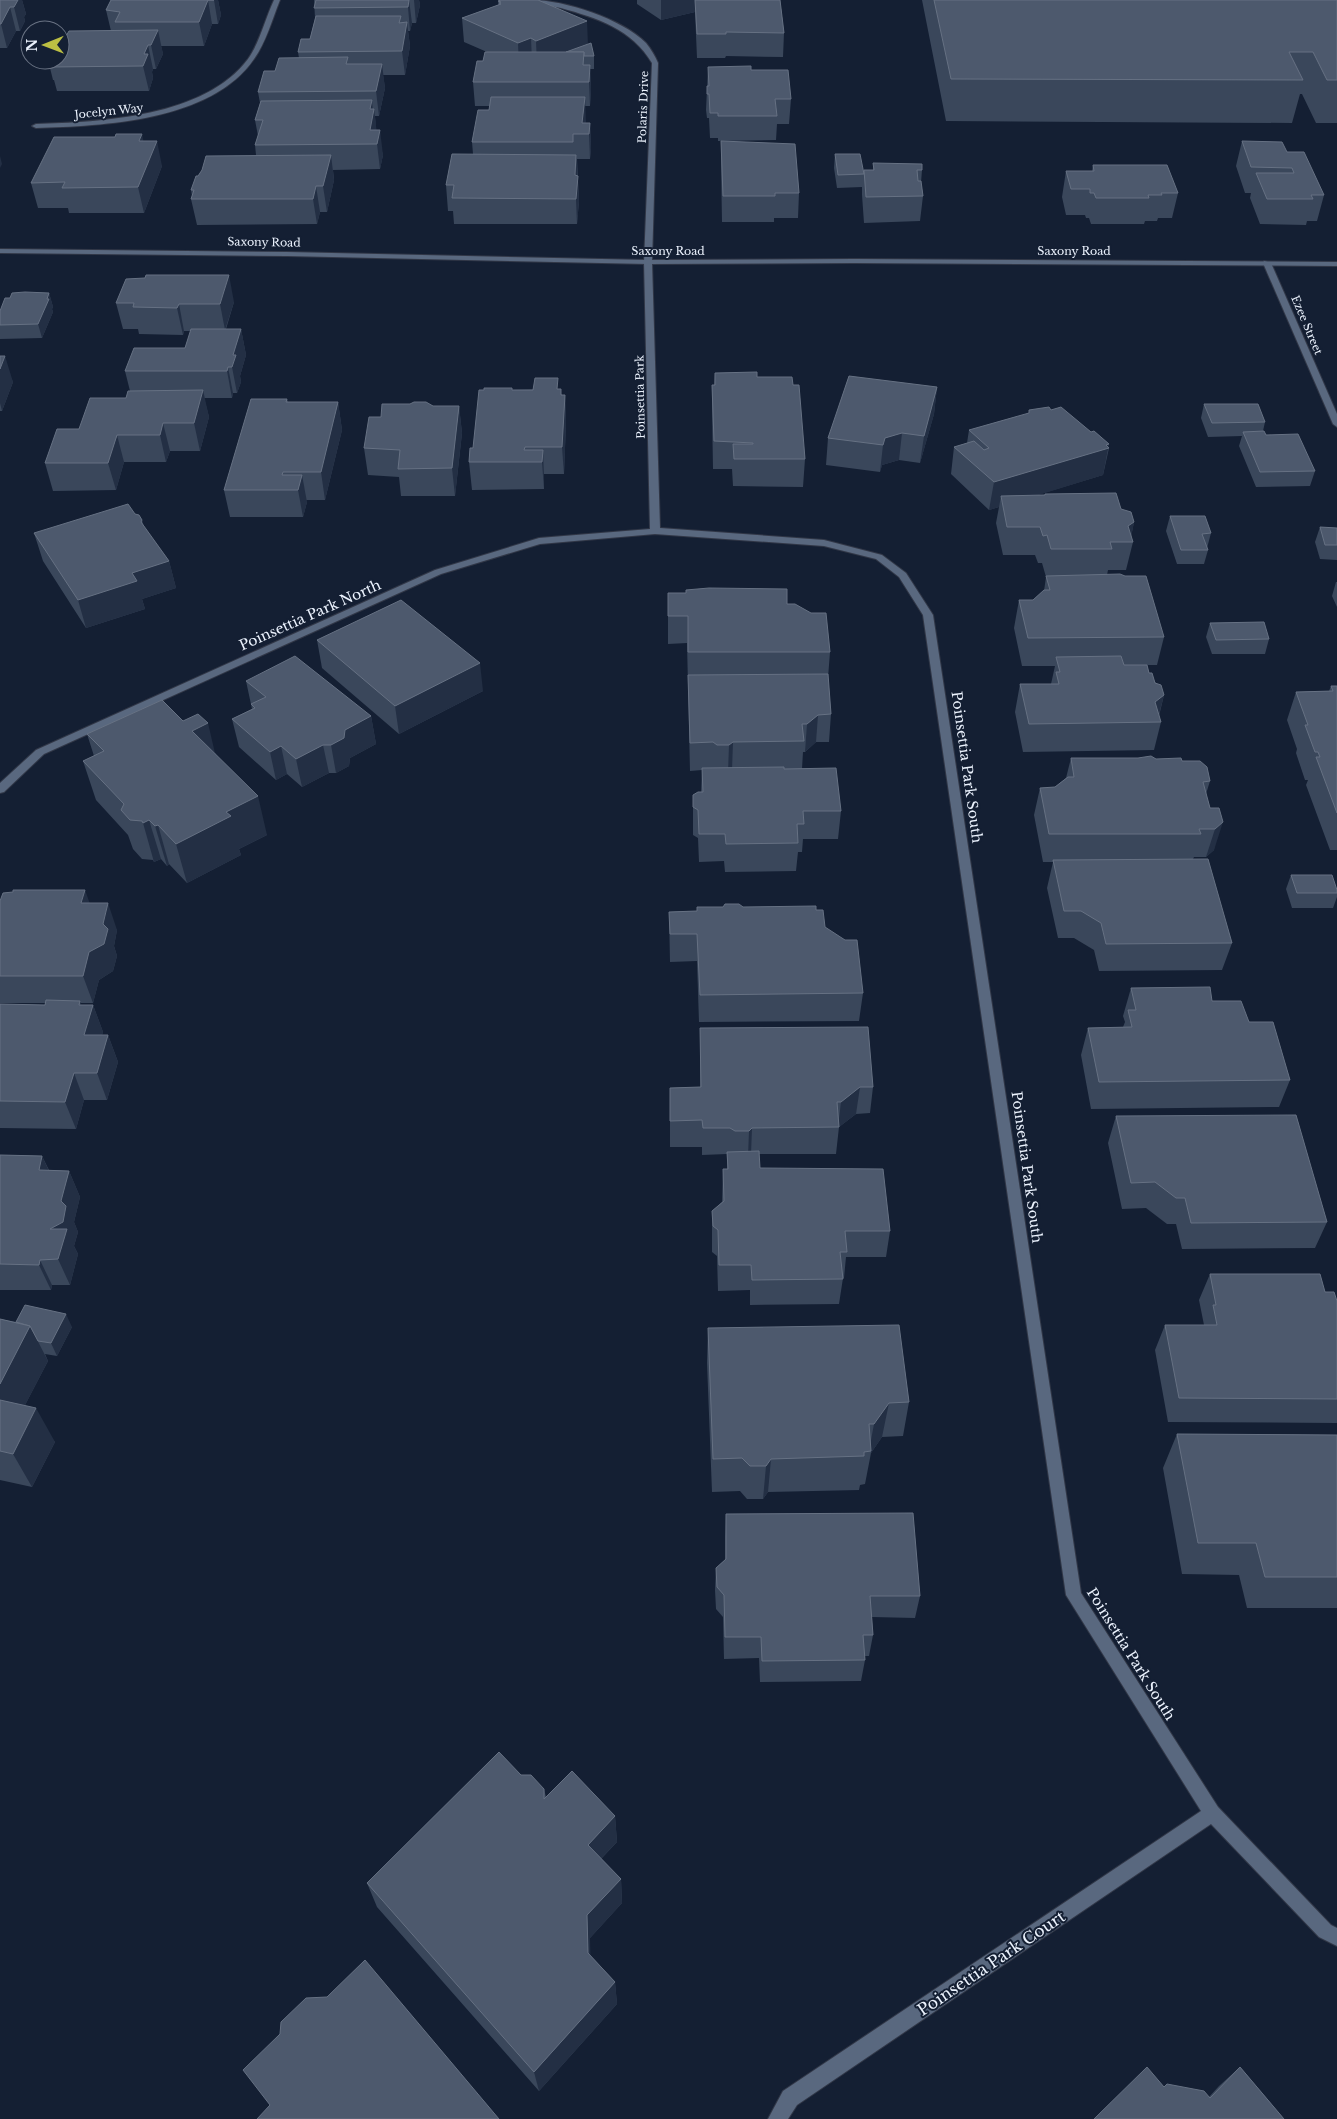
<svg xmlns="http://www.w3.org/2000/svg" width="1337" height="2119" font-family="'Libre Baskerville',serif">
<style>
.lines{fill:none;stroke-linecap:round;stroke-linejoin:round}
.street-casing{stroke:#313747;stroke-width:2}
.secondary-casing{stroke:#313747;stroke-width:2}
.street{fill:#59687f;fill-rule:evenodd}
.secondary{fill:#59687f;fill-rule:evenodd}
.wall{fill:#3a475b}
.shaded-wall{fill:#232f44}
.building{fill:#4d596d;stroke:#667183}
.labels{text-anchor:middle;stroke-width:4;stroke-linejoin:round;paint-order:stroke}
.far-street-label{font-size:11px;fill:#ebf2fd;stroke:#141f33}
.street-label{font-size:14px;fill:#ebf2fd;stroke:#141f33}
.near-street-label{font-size:16px;fill:#ebf2fd;stroke:#141f33}
</style>
<rect width="100%" height="100%" fill="#141f33"/>
<g class="lines">
<g class="street-casing">
<g id="street">
<path d="M274 0H280C272 20 266 42 254 59 212 121 103 126 36 128L32 126 36 124C101 122 205 117 248 59 260 42 265 19 274 0Z"/>
<path d="M531 0C565 0 622 19 646 43 651 49 655 56 658 63L652 262 660 528 824 540 882 555 906 573 933 615 1081 1593 1218 1807 1331 1925 1337 1928V1946L1319 1937 1211 1824 797 2105 788 2119H768L783 2091 1201 1811 1066 1595 923 615 899 577 876 559 824 546 655 534 540 544 441 574 44 754 4 792 0 793V783L36 750 435 570 539 538 650 529 644 262 652 63C632 29 597 18 561 8 551 6 539 5 531 0Z"/>
<path d="M1264 261 1271 263 1337 414V427L1333 424 1263 263Z"/>
</g>
</g>
<g class="secondary-casing">
<path id="secondary" d="M0 249 287 252 648 260 854 259 1337 262V266L854 263 648 264 287 256 0 253Z"/>
</g>
<use href="#street" class="street"/>
<use href="#secondary" class="secondary"/>
</g>
<g class="wall">
<path d="M0 0H22L26 14 24 17 25 21 20 31H16L7 48H0Z"/>
<path d="M111 0H218L221 15 218 24H212L204 46H161L163 54 156 69H153L152 72 153 78 149 91H57L54 80H53L48 60H60L62 43 111 31 106 10Z"/>
<path d="M314 0H419L420 5 416 23H412L410 31H408L410 46 405 75H383L385 88 379 116H375L376 130 383 155 380 169 333 170 334 180 327 212H320L317 224 197 225 191 199 192 196 191 190 198 176 256 155 255 145 258 136 255 120 260 103 258 92 275 71 299 58 298 52 310 39 315 18Z"/>
<path d="M637 0H780L784 33 783 57 726 56 725 58H697L695 12 661 20 637 4Z"/>
<path d="M922 0H1337V123H1316L1302 94H1300L1292 123 946 121Z"/>
<path d="M498 1 588 44 594 56V69H590L591 89 590 106H585V123H590L591 148 590 159H577L579 201 577 224H454L453 211H448L446 185 473 154 472 142 489 110 490 106H475L473 82 487 52 464 42 462 18 498 5Z"/>
<path d="M708 67 751 70 791 99 789 124H777L776 140 718 141V138H710L709 118H707L706 110Z"/>
<path d="M143 141 162 166 144 213H69L68 208H38L31 183Z"/>
<path d="M721 141 799 193 798 218H774V222H722L721 166Z"/>
<path d="M1242 141 1287 152 1324 195 1317 221H1307L1306 225 1260 224 1250 198 1251 193H1245L1236 166Z"/>
<path d="M835 154 863 172 873 170V163L922 170 921 183 923 196 920 221 864 223 862 195V187L837 188 834 168Z"/>
<path d="M1093 165 1178 193 1172 218H1158L1157 221H1145L1144 224H1091L1089 218H1086L1085 215H1066L1062 197 1066 171H1092Z"/>
<path d="M49 293 53 307 52 309 53 312 42 338 0 339V311L10 298Z"/>
<path d="M234 302 226 329H241L246 355 240 376 241 382 237 393H233L232 398H204L209 417 200 451H170L166 462H124L116 490 53 491 45 463 79 429 126 398 130 391 125 371 185 348 191 331H184L183 335 139 334 138 329H123L116 303Z"/>
<path d="M0 356 13 382 2 411H0Z"/>
<path d="M715 373 757 377 793 385 805 459 803 487 733 486 732 469H713L712 412V385H714Z"/>
<path d="M937 387 934 414 920 463 899 460 882 465 880 472 826 465 828 438Z"/>
<path d="M558 389 562 395H565L566 422 564 474H544V489L472 490 469 462 473 448 512 390Z"/>
<path d="M287 399 288 402H338L342 430 325 500H306L307 502 303 517H230L224 490Z"/>
<path d="M410 404 433 406H459L462 433 455 496H401L399 477 368 475 364 448 381 417Z"/>
<path d="M1204 404 1265 422 1263 431 1266 435 1315 471 1310 486 1256 487 1239 446 1242 436 1208 437 1201 418Z"/>
<path d="M969 430 1109 448 1103 475 1037 495H1045V494L1121 509 1134 522 1131 537 1133 542 1126 570H1108L1107 575 1164 637 1157 665H1147L1149 673 1164 695 1159 716 1161 722 1154 750 1023 752 1015 712 1020 684H1051L1055 666H1022L1014 628 1019 600H1033L1044 591 1046 577 1042 563H1038L1035 555H1003L996 523 999 507 989 510 951 474 954 447 967 443Z"/>
<path d="M135 514 142 520 144 527 169 561 176 588 142 599 145 609 86 628 43 561 34 533Z"/>
<path d="M1170 516 1211 533 1207 548 1208 550 1204 564H1177L1166 531Z"/>
<path d="M1320 527 1337 528V560L1320 559 1315 542Z"/>
<path d="M1336 582H1337V607L1332 596Z"/>
<path d="M668 593 787 604 830 652 828 678 831 714 829 742H816L805 752H803L802 769 841 811 838 839H803L802 852H798L796 871 725 872 724 861 699 862 698 838 693 835V795L701 792 702 770 690 771 687 643 668 644Z"/>
<path d="M1210 623 1269 639 1265 654H1212L1206 637Z"/>
<path d="M317 640 483 691 399 734 322 668Z"/>
<path d="M246 681 371 716 376 744 350 758 349 766 336 773H329L302 787 287 774 276 780 239 747 232 719 252 709Z"/>
<path d="M1331 686H1337V850H1330L1306 785 1308 780H1305L1296 753 1297 749 1287 720 1296 692 1329 691Z"/>
<path d="M87 734 215 753 267 835 239 849 241 855 187 883 169 864 167 866 161 859 154 862 153 860 142 859 133 849 128 835 96 800 83 761 94 756Z"/>
<path d="M1071 758 1156 759 1182 761 1210 781 1206 794 1210 808H1219L1214 850 1206 857H1194L1193 859 1232 943 1222 970 1099 971 1094 950 1074 938H1058L1047 888 1053 862H1043L1034 815 1040 788 1055 787 1066 778Z"/>
<path d="M1291 875 1337 890V897L1333 908H1292L1286 889Z"/>
<path d="M0 901 90 903 117 930 114 946 117 956 113 971 99 980 93 1003H80L81 1005H93L103 1032 102 1035H108L118 1062 107 1100H84L76 1129 0 1128V1004L45 1005V1003H0Z"/>
<path d="M743 907 816 910 825 927 863 993 859 1021 699 1022 697 961 670 962 669 912 697 911Z"/>
<path d="M1131 988 1212 1001 1249 1022 1290 1080 1279 1107 1091 1109 1081 1055 1088 1028 1123 1027 1125 1022 1123 1016Z"/>
<path d="M700 1028 873 1087 870 1113 856 1114 839 1127 836 1154H759L760 1168 890 1231 886 1257H846L844 1278H843L839 1304 750 1305V1290L718 1291 717 1256 712 1252V1211L722 1202 723 1169H727V1154L702 1155V1147H670V1088L700 1087Z"/>
<path d="M1116 1116 1327 1222 1315 1248 1182 1249 1176 1224H1167L1146 1208 1122 1209 1108 1143Z"/>
<path d="M0 1155 42 1156 49 1170 69 1171 80 1197 74 1222 78 1232 74 1246 78 1254 70 1285H52L51 1290H0Z"/>
<path d="M1210 1274 1325 1292 1337 1301V1423L1168 1422 1155 1350 1165 1325H1204L1199 1300Z"/>
<path d="M0 1319 16 1322 72 1327 57 1356 45 1354 48 1361 25 1405 55 1442 32 1487 0 1480Z"/>
<path d="M708 1328 909 1402 903 1436 882 1437 871 1453 865 1484 860 1485 859 1490 768 1492 763 1499H747L740 1491 712 1492 707 1363Z"/>
<path d="M1177 1434 1337 1435V1608H1247L1239 1575 1182 1574 1163 1468Z"/>
<path d="M726 1514 920 1596 915 1618 872 1617 873 1635 869 1656H865V1660L861 1681 760 1682 759 1658 724 1659 723 1617 716 1609 715 1590 716 1568 725 1560V1537Z"/>
<path d="M521 1775 544 1789 546 1797 615 1816 617 1842 601 1859 621 1879 622 1903 590 1938V1955L615 1982 617 2004 539 2091 377 1907 367 1883Z"/>
<path d="M1240 2067 1284 2119 1164 2087 1209 2097 1219 2086Z"/>
</g>
<g class="shaded-wall">
<path d="M17 0H22L26 14 24 17 25 21 20 31 14 7Z"/>
<path d="M208 0 212 24 204 46 199 22Z"/>
<path d="M214 0H218L221 15 218 24Z"/>
<path d="M409 0 412 23 410 31 408 7Z"/>
<path d="M414 0H419L420 5 416 23Z"/>
<path d="M661 0H695V12L661 20Z"/>
<path d="M10 7 16 31 7 48 1 24Z"/>
<path d="M587 21 588 45 537 65 536 41Z"/>
<path d="M407 22 410 46 405 75 402 51Z"/>
<path d="M158 30 163 54 156 69 151 45Z"/>
<path d="M531 38 532 62 519 67 518 43Z"/>
<path d="M148 45 153 69 152 72 153 78 149 91 143 66 144 54Z"/>
<path d="M382 64 385 88 379 116 376 91Z"/>
<path d="M590 65 591 89 590 106 589 82Z"/>
<path d="M585 97 586 122 584 134 582 123Z"/>
<path d="M372 100 373 114 374 109 377 134 370 130V109Z"/>
<path d="M590 123 591 148 590 159 589 134Z"/>
<path d="M380 130 383 155 380 169 377 144Z"/>
<path d="M142 134 147 159 139 141Z"/>
<path d="M157 141 162 166 144 213 138 187Z"/>
<path d="M331 155 334 180 327 212 323 186Z"/>
<path d="M576 155 579 201 577 224 575 175Z"/>
<path d="M0 156 2 164 0 168Z"/>
<path d="M316 186 320 212 317 224 313 199Z"/>
<path d="M229 275 234 302 225 330 220 304Z"/>
<path d="M49 293 53 307 52 309 53 312 42 338 38 324Z"/>
<path d="M179 304 184 331 183 335 177 308Z"/>
<path d="M241 329 246 355 240 376 241 382 237 393 232 367 233 355Z"/>
<path d="M5 356 13 382 2 411 0 403V369Z"/>
<path d="M228 367 233 393 232 398 227 371Z"/>
<path d="M937 387 934 414 920 463 924 436Z"/>
<path d="M203 390 209 417 200 451 194 423Z"/>
<path d="M565 395 566 422 564 474 562 447Z"/>
<path d="M338 402 342 430 325 500 321 472Z"/>
<path d="M459 406 462 433 455 496 452 468Z"/>
<path d="M163 423 170 451 166 462 160 435Z"/>
<path d="M902 433 899 460 882 465 880 472 883 445 885 438Z"/>
<path d="M117 435 124 462 116 490 108 463Z"/>
<path d="M1109 444 1103 475 1003 506 1001 496 999 507 989 510 994 482Z"/>
<path d="M543 450 544 477V489L542 462Z"/>
<path d="M302 475 307 502 303 517 298 490Z"/>
<path d="M1134 522 1130 542 1128 526Z"/>
<path d="M169 561 176 588 142 599 145 609 86 628 78 600 132 573Z"/>
<path d="M480 663 483 691 399 734 395 706Z"/>
<path d="M1164 695 1157 722 1155 702Z"/>
<path d="M818 715 816 742 805 752 807 724Z"/>
<path d="M371 716 376 744 350 758 349 766 336 773 331 745 345 730Z"/>
<path d="M208 723 217 762 192 731Z"/>
<path d="M733 742 732 770 728 773 729 745Z"/>
<path d="M323 745 329 773 302 787 296 759Z"/>
<path d="M281 746 287 774 276 780 270 752Z"/>
<path d="M258 796 267 835 239 849 241 855 187 883 176 844 226 812Z"/>
<path d="M149 820 161 859 154 862 143 823Z"/>
<path d="M1223 822 1214 850 1206 857 1215 829Z"/>
<path d="M158 825 169 864 167 866 155 826Z"/>
<path d="M85 890 95 918 81 903Z"/>
<path d="M108 903 117 930 114 946 117 956 113 971 99 980 93 1003 83 976 89 952 103 924Z"/>
<path d="M80 1001 88 1023 93 1005 103 1032 94 1062 84 1035 79 1005Z"/>
<path d="M108 1035 118 1062 107 1100 97 1073Z"/>
<path d="M74 1073 84 1100 76 1129 65 1102Z"/>
<path d="M860 1087 856 1114 839 1127H838L841 1102Z"/>
<path d="M752 1128 751 1154 748 1157 749 1131Z"/>
<path d="M42 1156 54 1182 39 1170Z"/>
<path d="M69 1171 80 1197 74 1222 78 1232 74 1246 78 1254 70 1285 58 1259 50 1229 61 1201Z"/>
<path d="M40 1260 52 1285 51 1290 39 1265Z"/>
<path d="M66 1314 72 1327 57 1356 51 1343Z"/>
<path d="M30 1326 48 1361 11 1432 0 1412V1384Z"/>
<path d="M889 1403 882 1437 871 1453V1451H869L874 1424Z"/>
<path d="M36 1408 55 1442 32 1487 13 1454Z"/>
<path d="M771 1459 768 1492 763 1499 766 1466Z"/>
<path d="M615 1816 617 1842 590 1870 588 1845Z"/>
<path d="M621 1879 622 1903 590 1938 591 1975 588 1953 587 1915Z"/>
<path d="M615 1982 617 2004 539 2091 534 2072Z"/>
</g>
<g class="building">
<path d="M0 0H18L14 7H10L1 24H0Z"/>
<path d="M111 0H214H208L199 22H115L120 12 106 10Z"/>
<path d="M316 0H409L408 7 314 8Z"/>
<path d="M501 0H538L587 21 536 41 531 38 518 43 462 18 501 4 499 3 501 2 498 1Z"/>
<path d="M695 0H780L784 33 726 32V34H697Z"/>
<path d="M934 0H1337V80H1327L1313 52H1289L1303 80 951 79Z"/>
<path d="M316 16H401L399 23 407 22 402 51 298 52 301 39H310Z"/>
<path d="M158 30 151 45H148L144 54H148L143 66 51 67 54 60H60V43H62L69 31Z"/>
<path d="M591 43 594 56H584V52H566Z"/>
<path d="M485 52H584L583 65H590L589 82H473L477 61H483Z"/>
<path d="M348 57 346 64H382L376 91 258 92 264 71H275L279 58Z"/>
<path d="M751 66V70H788L791 99H775L777 116H718V113H710L709 94H707V86H709L708 67Z"/>
<path d="M491 97H585L582 123H590L589 134H573V142H472L478 110H489Z"/>
<path d="M372 100 370 109H374L370 130H380L377 144 255 145 263 120H255L261 101Z"/>
<path d="M116 134H142L139 141H157L138 187 62 188 65 182 31 183 54 137H115Z"/>
<path d="M721 141 795 144 799 193H775V196H723Z"/>
<path d="M1242 141 1282 142 1287 152H1304L1324 195H1311L1313 199H1267L1256 173H1294L1292 168 1251 167Z"/>
<path d="M452 154 576 155 575 175 578 176 576 199 452 198 454 185H446Z"/>
<path d="M835 154H860L864 174 838 175Z"/>
<path d="M331 155 323 186H316L313 199H191L194 190H191L196 176H198L202 170 206 156Z"/>
<path d="M873 163 922 164V170H917L918 181H921L923 196 866 197 864 170H874Z"/>
<path d="M1093 165H1167L1178 193H1161L1162 195H1148L1149 198H1096L1094 193H1090V189H1071L1066 171H1094Z"/>
<path d="M146 275H229L220 304H179L177 308 133 307 134 303H116L126 279 145 278Z"/>
<path d="M25 292 49 293 47 299H49L38 324 0 325V311L5 298H10L12 293Z"/>
<path d="M191 329H241L233 355H236L232 367H228L227 371H125L134 348H185Z"/>
<path d="M0 356H5L0 369Z"/>
<path d="M757 372V377H792L793 385H799L805 459H734L733 444H753V443L714 441 712 385H715V373Z"/>
<path d="M849 376 937 387 924 436 902 433 885 438 883 445 828 438Z"/>
<path d="M535 378H558L557 389H561V395H565L562 447H525L524 450H543L542 462H469L470 448H473L479 390H484V388H512V390H533Z"/>
<path d="M203 390 194 423H163L160 435H117L108 463H45L57 429H79L90 398H126L128 391Z"/>
<path d="M251 399H287L286 402H338L321 472H283L282 475H302L298 490H224Z"/>
<path d="M414 402H426L433 406H459L452 468 398 469 400 450 364 448 369 417H381L382 404H410Z"/>
<path d="M1204 404H1258L1265 422 1212 423Z"/>
<path d="M1049 407 1051 410 1061 407 1091 432 1094 431 1109 444 1106 445 1109 448 994 482 954 447 974 441 984 450 989 448 969 430 1029 413V410Z"/>
<path d="M1264 431 1266 435 1298 434 1315 471 1260 472 1243 432Z"/>
<path d="M1116 493 1121 509 1131 512 1134 522 1128 526 1133 542H1110L1112 549H1051L1047 535 1043 536 1040 527H1007L1001 496 1045 495V494Z"/>
<path d="M128 504 135 514 139 515 142 520 141 522 169 561 132 573 137 581 78 600 34 533Z"/>
<path d="M1170 516H1205L1211 533 1202 534 1208 550H1181Z"/>
<path d="M1320 527 1337 528V545H1325Z"/>
<path d="M1120 574 1125 576H1146L1164 637 1028 638 1019 600H1033L1044 590H1050L1046 576Z"/>
<path d="M709 588 787 589V604H795L811 613H826L830 652H688V616H668V593H686V590Z"/>
<path d="M401 600 480 663 395 706 317 640Z"/>
<path d="M1264 622 1269 639 1216 640 1210 623Z"/>
<path d="M295 656 371 716 345 730 344 738 331 745H323L296 759 281 746 270 752 232 719 255 708 251 704 266 697 246 681Z"/>
<path d="M1121 656 1124 665H1147L1149 673H1152L1155 683 1161 685 1164 695 1155 702 1161 722 1029 724 1020 684H1059L1056 672H1060L1056 657Z"/>
<path d="M828 674 831 714 818 715 807 724H802L804 741 733 742 729 745H717L713 742 690 743 688 675Z"/>
<path d="M1331 686H1337V813L1316 757H1320L1318 752H1315L1305 725H1308L1296 692 1333 691Z"/>
<path d="M162 700 183 721 198 714 208 723 192 731 258 796 226 812 231 816 176 844 158 825 155 826 149 820 143 823 142 821 130 820 121 810 124 804 83 761 104 751 87 734Z"/>
<path d="M1151 756 1156 759 1181 758 1182 761H1200L1207 767 1210 781 1203 782 1210 808H1219L1223 822 1215 829H1199L1201 834H1049L1040 788 1055 787 1068 777H1074L1071 758H1138Z"/>
<path d="M784 767V769L836 768 841 811H803L804 824H797L798 843 726 844 725 834H699L698 810 693 807V795L698 792H703L702 768Z"/>
<path d="M1208 859 1232 943 1106 944 1101 923 1081 911H1064L1053 860Z"/>
<path d="M1291 875H1332L1337 890V893H1297Z"/>
<path d="M13 890H85L81 903H108L103 924 108 929 104 944 89 952 83 976H0V901L3 893 13 892Z"/>
<path d="M725 904H739L743 907 816 906V910H823L825 927 845 940H857L863 993 700 995 697 934H670L669 912 697 911V907H723Z"/>
<path d="M1210 987 1212 1001H1241L1249 1022H1273L1290 1080 1099 1082 1088 1028 1132 1027 1128 1010H1136L1131 988Z"/>
<path d="M46 1000 80 1001 79 1005H93L84 1035H108L97 1073H74L65 1102 0 1101V1004L45 1005Z"/>
<path d="M868 1027 873 1087H860L841 1102H837L839 1127 752 1128 749 1131H735L730 1128H703L702 1120 670 1121V1088L701 1087 700 1028Z"/>
<path d="M1296 1115 1327 1222 1191 1223 1185 1198H1176L1155 1182 1131 1183 1116 1116Z"/>
<path d="M759 1151 760 1168 883 1169 890 1231H845L847 1252H840L843 1279 752 1280 751 1265H719L718 1230 713 1226 712 1211 724 1201 723 1169H728L727 1152Z"/>
<path d="M0 1155 42 1156 39 1170 69 1171 61 1201 66 1206 63 1222 50 1229H67L58 1259 40 1260 39 1265 0 1264Z"/>
<path d="M1210 1274H1320L1325 1292H1334L1337 1301V1399L1179 1398 1165 1325H1217L1213 1305H1216Z"/>
<path d="M25 1305 66 1314 51 1343 38 1341 30 1326 16 1322Z"/>
<path d="M0 1319 30 1326 0 1384Z"/>
<path d="M899 1325 909 1402 889 1403 874 1424H869L871 1451 864 1452V1456L771 1459 766 1466H750L742 1458 713 1459 708 1328Z"/>
<path d="M0 1400 36 1408 13 1454 0 1451Z"/>
<path d="M1177 1434 1337 1435V1577H1265L1256 1543H1198Z"/>
<path d="M913 1513 920 1596H870L873 1635H863L865 1660 762 1661 761 1637H725L724 1595 717 1587 716 1568 726 1559V1514Z"/>
<path d="M499 1752 521 1775H531L544 1789V1799L572 1771 615 1816 588 1845 621 1879 587 1915 588 1953 615 1982 534 2072 367 1883Z"/>
<path d="M365 1960 499 2119H257L270 2105 243 2070 280 2034 281 2022 306 1998 327 1997Z"/>
<path d="M1147 2067 1164 2087 1167 2084 1204 2091 1210 2098 1240 2067 1284 2119H1094Z"/>
</g>
<g class="labels">
<g class="far-street-label">
<text transform="translate(643 107) rotate(-88)" y="4">Polaris Drive</text>
<text transform="translate(109 111) rotate(-6)" y="4">Jocelyn Way</text>
<text transform="translate(264 242) rotate(1)" y="4">Saxony Road</text>
<text x="668" y="255">Saxony Road</text>
<text x="1074" y="255">Saxony Road</text>
<text transform="translate(1307 325) rotate(67)" y="4">Ezee Street</text>
<text transform="translate(640 397) rotate(-91)" y="4">Poinsettia Park</text>
</g>
<g class="street-label">
<text transform="translate(310 615) rotate(-24)" y="5">Poinsettia Park North</text>
<text transform="translate(967 767) rotate(82)" y="5">Poinsettia Park South</text>
<text transform="translate(1027 1167) rotate(82)" y="5">Poinsettia Park South</text>
<text transform="translate(1131 1654) rotate(58)" y="5">Poinsettia Park South</text>
</g>
<g class="near-street-label">
<text transform="translate(991 1963) rotate(-34)" y="6">Poinsettia Park Court</text>
</g>
</g>
<g transform="translate(45 45) rotate(269)"><circle r="24" fill="#141f33" stroke="#6a7384"/>
<path d="M0-4L9 19L0 12L-9 19Z" fill="#bcbf43"/>
<text y="-8" font-size="14" font-weight="bold" text-anchor="middle" fill="#ebf2fd">N</text>
</g>
</svg>
